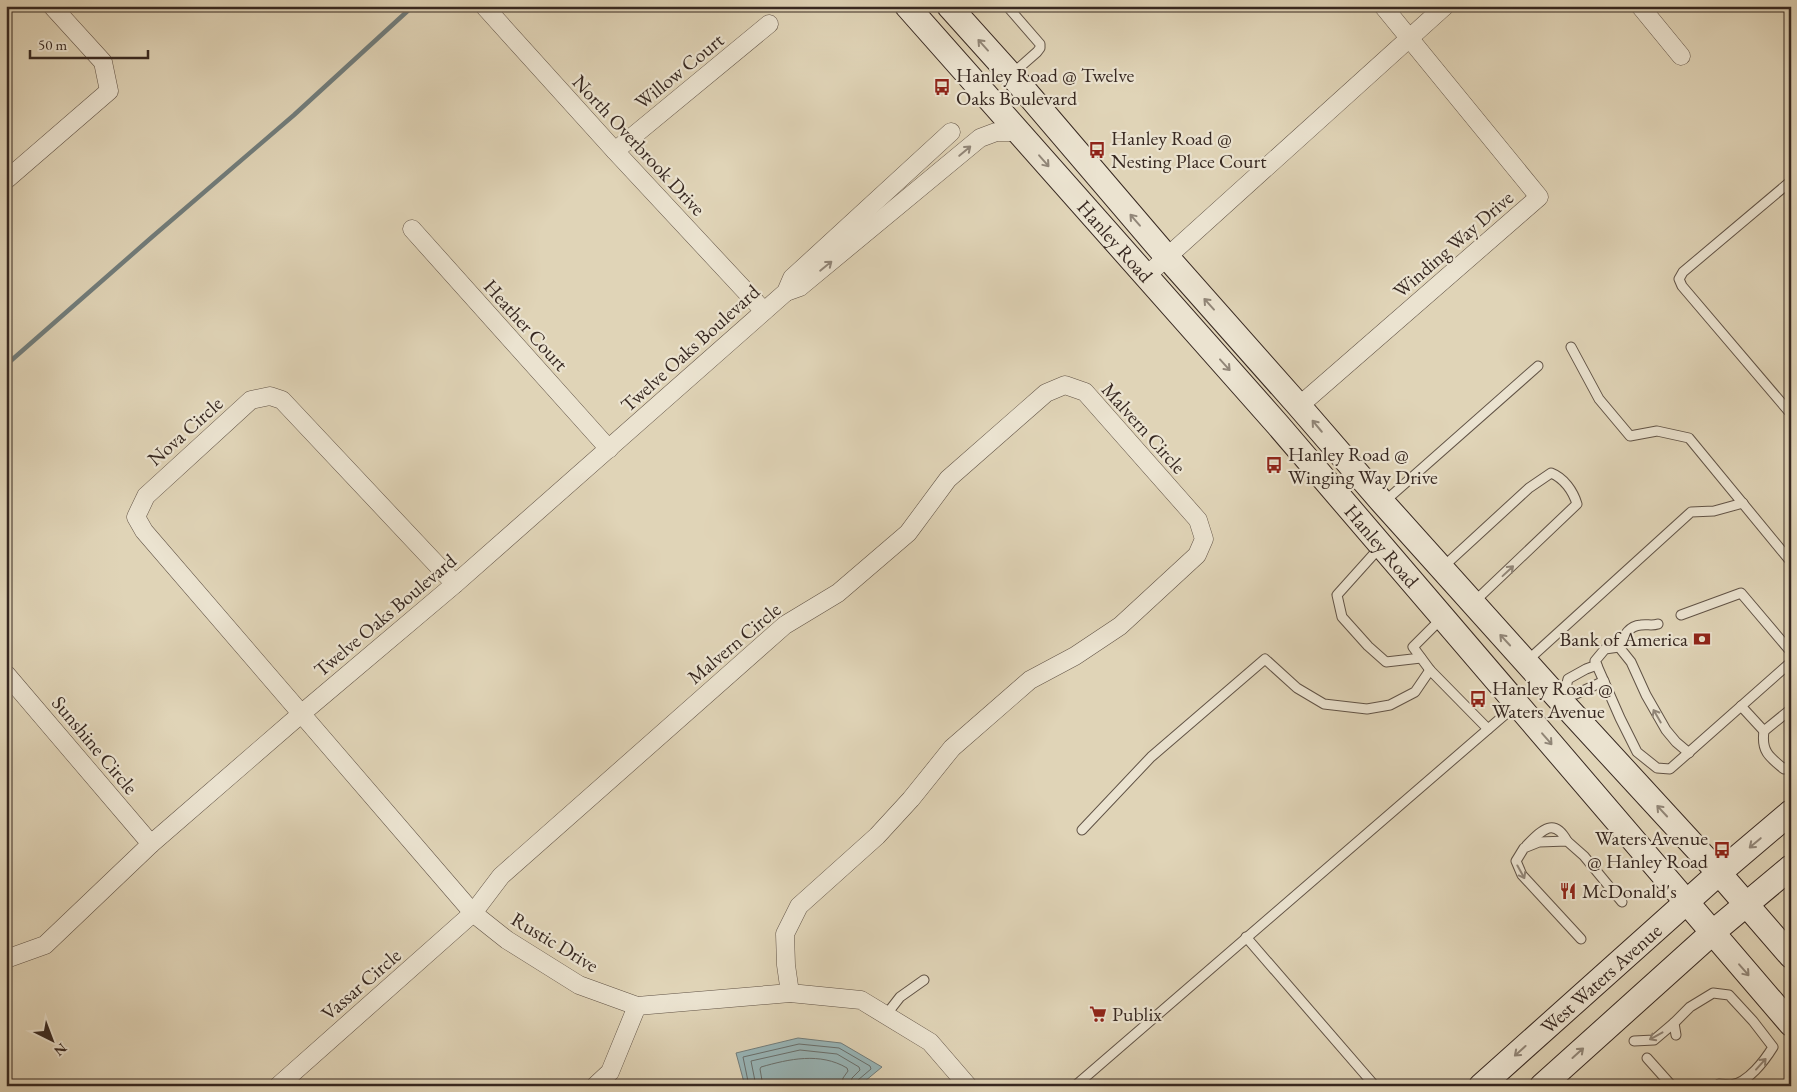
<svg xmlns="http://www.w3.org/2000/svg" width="1797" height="1092" font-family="'EB Garamond',serif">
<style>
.water{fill:#98b6b9;stroke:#717d7c}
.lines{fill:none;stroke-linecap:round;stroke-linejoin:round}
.shore{stroke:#686f6d;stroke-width:1}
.stream{stroke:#717d7c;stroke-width:4.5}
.lane-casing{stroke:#615346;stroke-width:11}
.street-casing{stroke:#615346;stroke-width:19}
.secondary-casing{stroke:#372821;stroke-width:26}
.lane{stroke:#ebe3d0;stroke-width:9}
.street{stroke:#ebe3d0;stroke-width:18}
.secondary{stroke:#ebe3d0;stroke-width:24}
.oneway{stroke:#918678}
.labels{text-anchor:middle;stroke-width:4.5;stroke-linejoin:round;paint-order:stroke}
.street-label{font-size:20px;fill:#372821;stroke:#ebe3d0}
.poi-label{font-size:20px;fill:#372821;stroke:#ebe3d0;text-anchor:start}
</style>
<rect width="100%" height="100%" fill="#e0d4b7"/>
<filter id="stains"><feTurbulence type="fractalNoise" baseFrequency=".004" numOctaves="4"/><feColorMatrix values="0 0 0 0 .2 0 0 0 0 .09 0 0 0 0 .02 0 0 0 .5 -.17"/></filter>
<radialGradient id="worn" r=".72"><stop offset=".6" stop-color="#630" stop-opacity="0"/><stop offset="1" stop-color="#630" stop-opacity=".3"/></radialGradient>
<path class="water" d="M798 1038 841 1043 882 1067 859 1086H745L736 1053Z"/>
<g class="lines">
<g class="shore">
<path d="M749 1086 743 1057 799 1044 839 1048 870 1066 871 1069 858 1080 856 1086"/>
<path d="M756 1086 751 1061 800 1050 837 1054 859 1067 860 1070 852 1078 850 1086"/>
<path d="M763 1086 760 1069 761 1067C789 1059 820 1052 847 1068L848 1071 843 1078 842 1086"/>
</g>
<path class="stream" d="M6 365 152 237 294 115 413 6"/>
<g class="lane-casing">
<g id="lane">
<path d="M1007 6 1040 44V48L1037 52 1012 74"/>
<path d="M1791 181 1683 272 1679 279 1682 286 1791 414"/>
<path d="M1571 347 1599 399 1630 436 1657 431 1689 438 1791 562"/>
<path d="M1384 502 1538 366"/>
<path d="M1381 546 1337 595 1342 617 1368 646 1386 662 1421 658"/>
<path d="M1443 567 1529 488 1551 473C1564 478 1573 491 1577 504L1474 602"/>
<path d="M1681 615 1741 593 1791 652"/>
<path d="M1658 624C1652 626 1647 624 1641 625 1628 626 1624 636 1619 647L1605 649 1595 661 1620 718 1637 752 1657 768 1670 769 1791 662"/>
<path d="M1619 647 1631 662 1646 695 1666 730 1676 742 1689 753"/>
<path d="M1527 661 1691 512 1714 511 1743 503"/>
<path d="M1430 670 1413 647 1442 618"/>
<path d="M1565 692 1576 694 1604 681"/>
<path d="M1562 698 1565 692 1568 679 1586 669 1597 665"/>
<path d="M1741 706 1764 731 1791 709"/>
<path d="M1764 731C1761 751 1769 757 1784 769L1791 765"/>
<path d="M1082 830 1151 757 1265 659 1297 688 1324 704 1367 709 1390 705 1415 692 1430 670 1488 729"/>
<path d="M1527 845C1542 830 1554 817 1567 841"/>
<path d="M1246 937 1375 1086"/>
<path d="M1581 939 1522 875 1516 861 1524 848 1539 842 1567 841 1584 856 1622 902"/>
<path d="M886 1015 900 997 924 980"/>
<path d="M1676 1035 1674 1023 1690 1007 1713 993 1729 995 1753 1021 1773 1047C1765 1060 1748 1083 1731 1085 1727 1085 1723 1084 1719 1084"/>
<path d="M1634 1041 1654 1040 1674 1023"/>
<path d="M1647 1058 1672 1086"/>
<path d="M1075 1086 1516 705"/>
</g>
</g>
<g class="street-casing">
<g id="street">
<path d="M484 6 615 151 764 311"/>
<path d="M1640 6 1681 56"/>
<path d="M615 151 769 24"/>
<path d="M6 180 109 91 103 62 52 6"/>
<path d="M412 229 609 449"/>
<path d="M1146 276 1445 6"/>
<path d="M786 292 800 287 980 138 996 132H1018"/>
<path d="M1299 406 1539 197 1383 6"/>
<path d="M455 584 282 400 270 396 251 400 146 496 136 517 144 531 473 913 507 940 579 985 637 1006 790 993 861 1000 930 1042 968 1086"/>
<path d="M6 674 151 844"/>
<path d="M6 959 45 945 151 844 301 714 455 584 786 292 792 278 951 132"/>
<path d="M278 1086 473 913 501 876 785 625 838 593 908 533 948 479 1046 393 1065 385 1085 392 1198 520 1204 539 1197 555 1120 626 1075 656 1030 680 952 748 911 799 877 836 799 906 785 934 786 965 790 993"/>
<path d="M595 1086 610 1072 637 1006"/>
</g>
</g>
<g class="secondary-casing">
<g id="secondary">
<path id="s1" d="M907 6 1278 425 1791 1024"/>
<path d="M949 6 1020 85 1167 257 1299 406 1383 503 1560 700 1719 873 1791 956"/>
<path id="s2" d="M1481 1086 1719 873 1791 812"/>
<path d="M1542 1086 1712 933 1791 867"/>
</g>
</g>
<use href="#lane" class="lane"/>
<use href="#street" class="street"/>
<use href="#secondary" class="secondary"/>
</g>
<defs><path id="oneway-shaft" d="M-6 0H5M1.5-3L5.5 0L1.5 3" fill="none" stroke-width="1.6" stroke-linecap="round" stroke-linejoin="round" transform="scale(1.25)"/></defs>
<g class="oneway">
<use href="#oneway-shaft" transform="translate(983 45) rotate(-132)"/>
<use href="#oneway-shaft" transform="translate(965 151) rotate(-40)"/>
<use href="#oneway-shaft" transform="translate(1044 161) rotate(49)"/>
<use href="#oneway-shaft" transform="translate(1135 220) rotate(-131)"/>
<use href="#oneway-shaft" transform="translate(826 266) rotate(-39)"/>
<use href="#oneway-shaft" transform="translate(1209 304) rotate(-132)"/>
<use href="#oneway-shaft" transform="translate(1225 365) rotate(48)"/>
<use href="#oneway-shaft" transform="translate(1317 426) rotate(-130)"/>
<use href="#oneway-shaft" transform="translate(1508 571) rotate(-43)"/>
<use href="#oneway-shaft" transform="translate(1505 640) rotate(-133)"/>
<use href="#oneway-shaft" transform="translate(1657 716) rotate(-120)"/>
<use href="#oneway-shaft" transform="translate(1547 739) rotate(49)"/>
<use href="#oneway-shaft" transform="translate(1662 811) rotate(-133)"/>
<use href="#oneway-shaft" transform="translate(1755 843) rotate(140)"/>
<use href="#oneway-shaft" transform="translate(1521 872) rotate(61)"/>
<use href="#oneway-shaft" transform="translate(1744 970) rotate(49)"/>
<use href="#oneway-shaft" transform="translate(1656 1036) rotate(151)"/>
<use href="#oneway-shaft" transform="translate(1520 1051) rotate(138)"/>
<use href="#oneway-shaft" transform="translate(1578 1053) rotate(-42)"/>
<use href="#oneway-shaft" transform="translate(1761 1064) rotate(-48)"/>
</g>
<defs>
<g id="bus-bare" transform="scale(1.35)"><path d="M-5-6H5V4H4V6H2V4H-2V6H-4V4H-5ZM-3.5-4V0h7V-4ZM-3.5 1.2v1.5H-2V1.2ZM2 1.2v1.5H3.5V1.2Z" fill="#8f2418" stroke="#ebe3d0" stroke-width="2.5" paint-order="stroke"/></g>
<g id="bank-bare" transform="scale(1.35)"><path d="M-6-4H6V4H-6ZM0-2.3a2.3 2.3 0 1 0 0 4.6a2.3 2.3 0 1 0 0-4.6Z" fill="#8f2418" stroke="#ebe3d0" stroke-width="2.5" paint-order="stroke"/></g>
<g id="restaurant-bare" transform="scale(1.35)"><path d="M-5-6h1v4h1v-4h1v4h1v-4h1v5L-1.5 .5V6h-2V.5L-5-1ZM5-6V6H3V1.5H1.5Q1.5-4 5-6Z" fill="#8f2418" stroke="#ebe3d0" stroke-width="2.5" paint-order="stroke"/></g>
<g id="supermarket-bare" transform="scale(1.35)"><path d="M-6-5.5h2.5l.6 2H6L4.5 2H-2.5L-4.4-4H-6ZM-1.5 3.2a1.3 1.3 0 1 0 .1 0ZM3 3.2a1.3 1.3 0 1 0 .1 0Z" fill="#8f2418" stroke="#ebe3d0" stroke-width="2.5" paint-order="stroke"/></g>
</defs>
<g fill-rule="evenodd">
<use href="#bus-bare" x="942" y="87"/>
<use href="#bus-bare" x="1097" y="150"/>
<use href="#bus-bare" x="1274" y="465"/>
<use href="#bank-bare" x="1702" y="639"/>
<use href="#bus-bare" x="1478" y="699"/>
<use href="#bus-bare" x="1722" y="850"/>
<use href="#restaurant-bare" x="1568" y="891"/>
<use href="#supermarket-bare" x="1098" y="1014"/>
</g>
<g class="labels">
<g class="street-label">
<text transform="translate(679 71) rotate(-39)" y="7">Willow Court</text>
<text transform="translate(639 145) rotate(47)" y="7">North Overbrook Drive</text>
<text dy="7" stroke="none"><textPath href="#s1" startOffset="314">Hanley Road</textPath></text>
<text transform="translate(1453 244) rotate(-41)" y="7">Winding Way Drive</text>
<text transform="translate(526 325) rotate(48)" y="7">Heather Court</text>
<text transform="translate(690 348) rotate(-42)" y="7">Twelve Oaks Boulevard</text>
<text transform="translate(1144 428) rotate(48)" y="7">Malvern Circle</text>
<text transform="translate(185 431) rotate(-42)" y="7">Nova Circle</text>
<text dy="7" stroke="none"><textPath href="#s1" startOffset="719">Hanley Road</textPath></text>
<text transform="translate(385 615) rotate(-40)" y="7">Twelve Oaks Boulevard</text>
<text transform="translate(734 643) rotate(-40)" y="7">Malvern Circle</text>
<text transform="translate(95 745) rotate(50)" y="7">Sunshine Circle</text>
<text transform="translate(555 942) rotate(31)" y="7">Rustic Drive</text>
<text dy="7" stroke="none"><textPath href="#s2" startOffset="161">West Waters Avenue</textPath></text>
<text transform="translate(361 984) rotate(-41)" y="7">Vassar Circle</text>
</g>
<g class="poi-label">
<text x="956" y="82">Hanley Road @ Twelve<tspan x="956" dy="23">Oaks Boulevard</tspan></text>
<text x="1111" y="145">Hanley Road @<tspan x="1111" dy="23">Nesting Place Court</tspan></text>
<text x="1288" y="461">Hanley Road @<tspan x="1288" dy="23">Winging Way Drive</tspan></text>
<text x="1688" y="646" text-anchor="end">Bank of America</text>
<text x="1492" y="695">Hanley Road @<tspan x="1492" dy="23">Waters Avenue</tspan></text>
<text x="1708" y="845" text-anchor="end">Waters Avenue<tspan x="1708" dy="23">@ Hanley Road</tspan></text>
<text x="1582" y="898">McDonald's</text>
<text x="1112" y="1021">Publix</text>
</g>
</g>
<rect width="1797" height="1092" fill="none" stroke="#e0d4b7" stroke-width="25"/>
<rect x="8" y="8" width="1782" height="1077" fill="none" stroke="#372821" stroke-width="2.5"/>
<rect x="12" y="12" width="1772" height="1067" fill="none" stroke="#372821"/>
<g transform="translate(52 1040) rotate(138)" stroke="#ebe3d0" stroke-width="4" paint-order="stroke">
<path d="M0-4L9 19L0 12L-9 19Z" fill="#372821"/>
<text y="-8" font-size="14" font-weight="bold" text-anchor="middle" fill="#372821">N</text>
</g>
<path d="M30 50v8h118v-8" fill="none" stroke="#372821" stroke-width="2.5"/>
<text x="38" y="50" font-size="15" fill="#372821" stroke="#ebe3d0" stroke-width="4" paint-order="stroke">50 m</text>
<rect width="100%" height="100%" filter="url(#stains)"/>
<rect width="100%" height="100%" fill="url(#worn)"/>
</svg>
